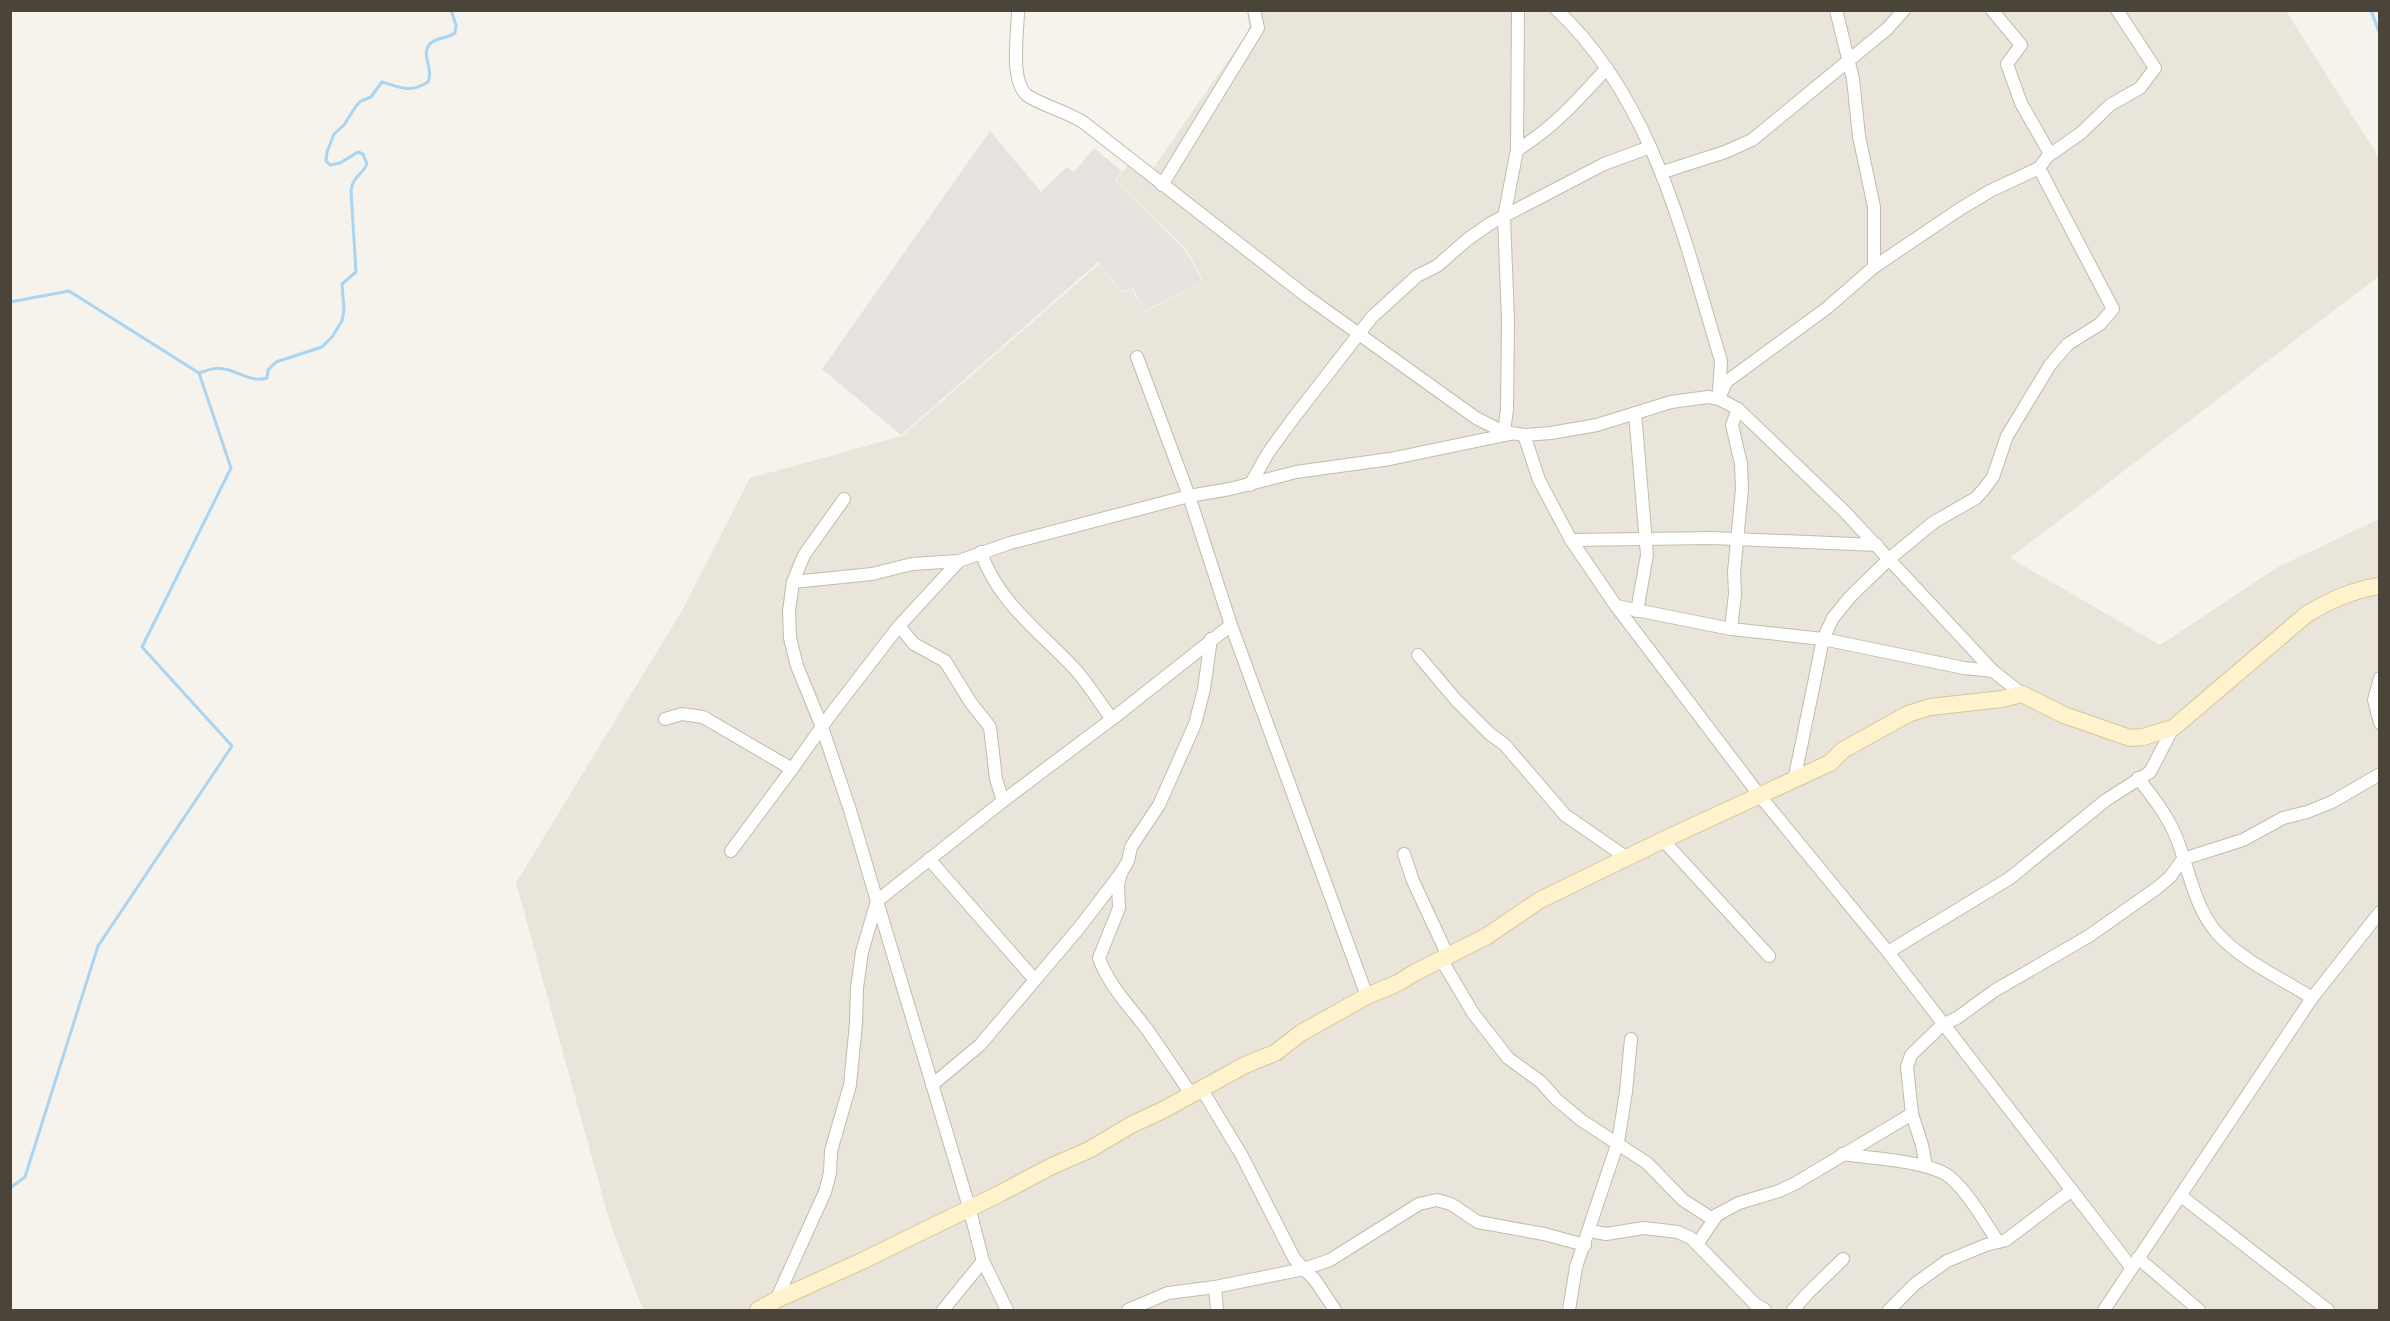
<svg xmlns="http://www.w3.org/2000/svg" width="2390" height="1321" font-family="'PT Sans Narrow',sans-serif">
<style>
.residential{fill:#eae5da}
.industrial{fill:#e6e2dd}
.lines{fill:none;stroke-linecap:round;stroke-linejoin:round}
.stream{stroke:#a9d4f2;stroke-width:3}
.street-casing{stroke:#c2bbae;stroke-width:14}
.secondary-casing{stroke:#d6c79b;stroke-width:18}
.street{stroke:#fff;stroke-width:12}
.secondary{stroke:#fff3cd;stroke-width:16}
</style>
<rect width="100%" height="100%" fill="#f6f3ec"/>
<path class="residential" d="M1248 11H2288V14L2379 158V276L2010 558 2160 645 2278 567 2379 519V1310H643L610 1223 516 883 683 609 750 478 902 436 1099 264 1122 293 1132 289 1145 312 1203 281 1186 249 1116 181 1134 157 1152 170 1247 33 1249 27Z"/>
<path class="industrial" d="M990 131 1041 192 1067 167 1074 172 1094 148 1122 171 1115 181 1185 250 1202 281 1145 311 1133 288 1122 292 1098 262 901 435 822 369Z"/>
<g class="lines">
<g class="stream">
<path d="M2371 10 2380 35"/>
<path d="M10 302 69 291 199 373"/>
<path d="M10 1188 25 1177 98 946 232 746 142 647 231 468 199 373C208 370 215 367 224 369 238 371 252 383 267 378L268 370 276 362 322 347 332 337 342 321 344 310 342 284 356 272 351 191C353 175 362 176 367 164L363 154 358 152 340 163 330 165 326 161 327 152 334 134 344 125 356 106 361 101 371 97 382 82C402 87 408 94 428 82 434 69 421 55 429 45 435 37 447 39 455 33L456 25 451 10"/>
</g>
<g class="street-casing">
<g id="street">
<path d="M1018 10C1018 33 1009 82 1028 96 1042 105 1067 112 1083 122L1306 296 1476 418 1504 432 1524 435 1551 433 1597 425 1671 402 1708 397 1719 399 1738 409 1844 511 1993 671 2022 694"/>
<path d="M1557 10C1654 101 1684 239 1721 361L1719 392"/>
<path d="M1836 10 1853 79 1859 136 1874 207V267"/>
<path d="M1992 10 2021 45 2007 64 2021 103 2050 154"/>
<path d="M1517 150C1552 129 1579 99 1607 68"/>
<path d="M1663 172 1725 152 1752 140 1887 29 1904 10"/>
<path d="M1162 185 1258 28 1254 10"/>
<path d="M1137 357 1189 496 1231 625 1367 996"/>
<path d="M1719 399 1726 382 1827 308 1874 267 1960 209 1990 191 2039 168 2048 156 2081 133 2110 105 2140 88 2155 68 2117 10"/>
<path d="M1635 413 1647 555 1637 611"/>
<path d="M1504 432 1507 409 1508 320 1504 217 1517 150 1518 10"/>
<path d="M1524 435 1539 480 1571 540 1616 606 1760 796 1888 952 2131 1267"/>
<path d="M1250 485 1268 453 1292 420 1372 317 1417 276 1437 266 1468 239 1491 223 1604 164 1650 147"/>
<path d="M1571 540 1712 538 1877 545"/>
<path d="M981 552C997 601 1039 631 1073 667 1088 683 1099 702 1112 719"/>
<path d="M793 582 872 574 912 564 959 561 1010 543 1189 496 1230 489 1296 472 1390 459 1510 434"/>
<path d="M1616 606 1731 629 1823 639 1964 668 1993 671"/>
<path d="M899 626 914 644 945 661 971 703 990 727 996 779 1003 801"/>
<path d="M1731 629 1735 594 1734 572 1742 489 1741 464 1732 425 1738 409"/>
<path d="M1418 655 1456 700 1490 734 1504 744 1565 815 1627 858"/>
<path d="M2380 678 2374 700 2380 723"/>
<path d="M665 719 682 714 703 717 792 769 831 714 899 626 959 561"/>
<path d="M2138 778C2151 795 2165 812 2174 832 2189 865 2192 904 2217 933 2242 961 2281 978 2312 998"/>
<path d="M1794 781 1823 639 1833 618 1850 597 1889 559 1934 522 1976 498 1984 489 1993 477 2007 436 2050 365 2068 344 2100 324 2113 309 2039 168"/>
<path d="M1663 840 1769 956"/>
<path d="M731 851 792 769"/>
<path d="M1404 854 1413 881 1448 956"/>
<path d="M929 859 1034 979"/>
<path d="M1121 873 1118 885 1119 908 1099 958C1108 984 1129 1006 1146 1028 1161 1049 1176 1072 1191 1094"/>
<path d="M1888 952 2010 878 2106 800 2150 772 2173 728"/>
<path d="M1441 959 1473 1013 1508 1058 1541 1082 1556 1099 1581 1120 1647 1163 1683 1200 1711 1218 1739 1203 1779 1191 1794 1184 1912 1114"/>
<path d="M932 1085 980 1045 1079 928 1121 873 1128 861 1131 847 1159 805 1195 724 1204 689 1211 639"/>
<path d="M1842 1154C1868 1158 1933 1161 1951 1178 1970 1195 1984 1221 1998 1242"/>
<path d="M1926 1166 1922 1145 1912 1114 1907 1067 1911 1055 1942 1025 1957 1018 1994 991 2089 936 2157 888 2170 877 2183 859 2243 840 2283 818 2307 812 2332 802 2380 774"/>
<path d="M2181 1196 2328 1310"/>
<path d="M1590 1231 1606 1234 1644 1228 1678 1232 1691 1238 1755 1304 1765 1310"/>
<path d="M1698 1243 1717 1215"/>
<path d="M2138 1258 2199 1310"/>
<path d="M1304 1269 1330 1260 1419 1204 1437 1200 1451 1204 1478 1222 1544 1234 1585 1245"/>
<path d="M1304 1269 1315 1280 1335 1310"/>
<path d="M1215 1287 1217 1310"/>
<path d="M776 1300 825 1192 830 1173 831 1151 850 1085 856 1023 857 988 862 952 877 901 850 810 822 727 797 666 790 638 789 611 793 582 804 555 844 499"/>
<path d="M943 1310 983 1261"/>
<path d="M1007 1310 983 1261 969 1207 877 901 1003 801 1112 719 1231 625"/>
<path d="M1128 1310 1168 1293 1215 1287 1304 1269 1294 1258 1242 1156 1201 1088"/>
<path d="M1569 1310 1576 1267 1618 1142 1626 1092 1631 1039"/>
<path d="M1793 1310 1807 1294 1843 1259"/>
<path d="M1889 1310 1915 1284 1947 1261 1986 1245 2006 1240 2072 1190"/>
<path d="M2104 1310 2312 998 2380 912"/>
</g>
</g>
<g class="secondary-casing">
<path id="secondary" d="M758 1310 776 1300 862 1261 999 1194 1052 1166 1089 1150 1131 1125 1165 1109 1245 1065 1275 1053 1301 1033 1367 996 1398 983 1414 973 1487 936 1540 900 1663 840 1830 763 1843 750 1908 714 1930 707 2002 699 2022 694 2064 715 2130 738 2143 737 2173 728 2307 614C2331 600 2352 590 2380 586"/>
</g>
<use href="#street" class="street"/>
<use href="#secondary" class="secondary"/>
</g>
<rect width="2390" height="1321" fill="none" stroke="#4b4439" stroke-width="24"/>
</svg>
